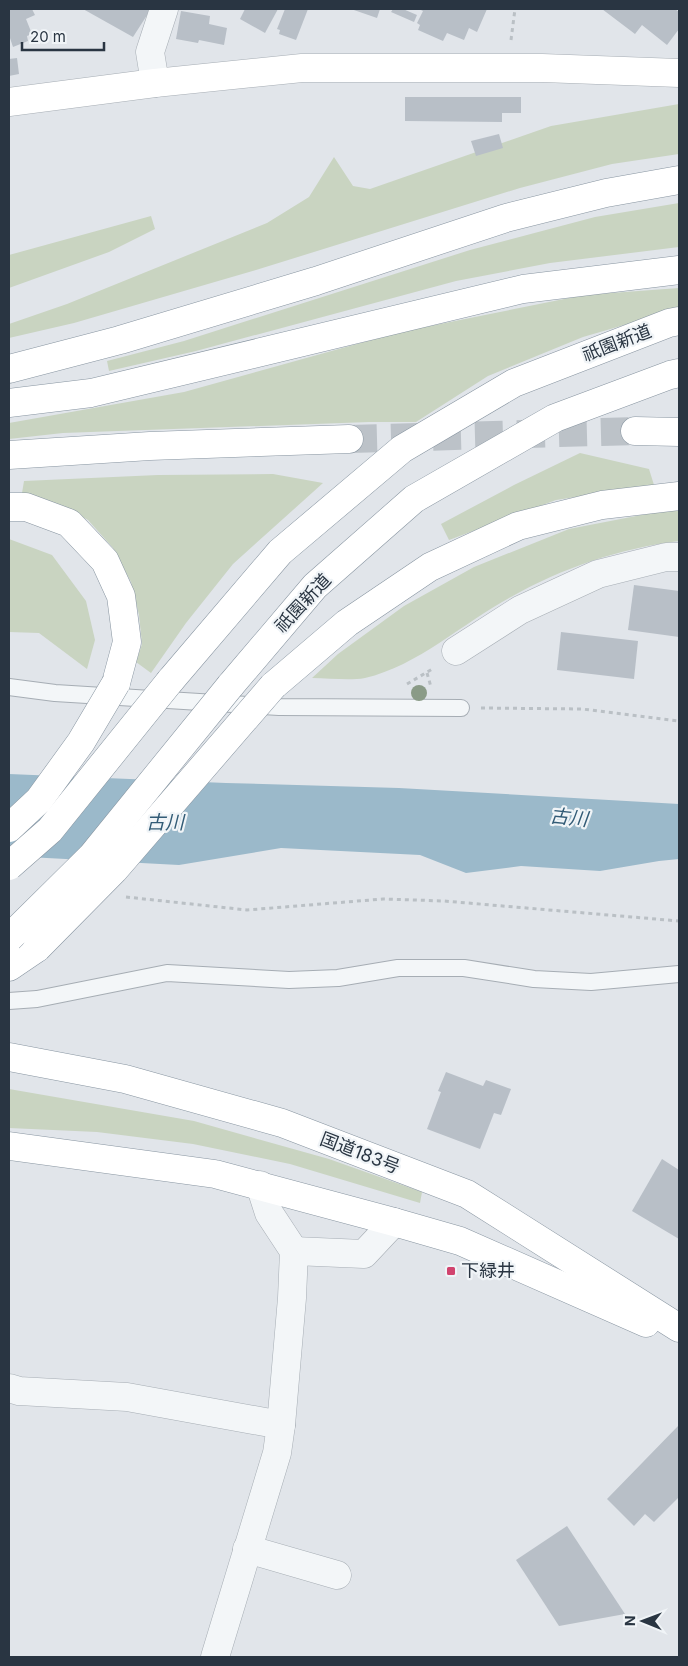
<svg xmlns="http://www.w3.org/2000/svg" width="688" height="1666" font-family="Inter,'Noto Sans JP',sans-serif">
<style>
.green{fill:#c9d4c1}
.water{fill:#9bb9ca}
.building{fill:#b8bfc7}
.lines{fill:none;stroke-linecap:round;stroke-linejoin:round}
.highway-tunnel{stroke:#bcc2c8;stroke-width:28;stroke-dasharray:28 14;stroke-linecap:butt}
.lane-casing{stroke:#a6adb4;stroke-width:18}
.street-casing{stroke:#a6adb4;stroke-width:29}
.secondary-casing{stroke:#a6adb4;stroke-width:29}
.highway-casing{stroke:#8895a1;stroke-width:29}
.path{stroke:#bac0c5;stroke-width:3;stroke-dasharray:4 4;stroke-linecap:butt}
.lane{stroke:#f3f6f8;stroke-width:16}
.street{stroke:#f3f6f8;stroke-width:28}
.secondary{stroke:#fff;stroke-width:28}
.highway{stroke:#fff;stroke-width:28}
.highway-bridge-casing{stroke:#8895a1;stroke-width:29;stroke-linecap:butt}
.highway-bridge{stroke:#fff;stroke-width:28}
.tree{fill:#8a9b87}
.poi-dot{fill:#d1436e;stroke:#f0f4f7;stroke-width:2}
.labels{text-anchor:middle;stroke-width:4.5;stroke-linejoin:round;paint-order:stroke}
.street-label{font-size:18px;fill:#293542;stroke:#f0f4f7}
.poi-label{font-size:18px;fill:#293542;stroke:#f0f4f7;text-anchor:start}
.water-label{font-size:19px;font-style:italic;fill:#325b76;stroke:#f0f4f7}
</style>
<rect width="100%" height="100%" fill="#e1e5ea"/>
<g class="green">
<path d="M679 104V154L612 164 520 188 256 270 74 323 9 338V324L67 304 267 223 309 197 334 157 353 186 370 189 551 126Z"/>
<path d="M679 203V247L550 263 456 281 196 351 109 371 107 361 184 341 470 250 595 217Z"/>
<path d="M151 216 155 229 109 252 9 288V255Z"/>
<path d="M679 288V309L583 337 488 376 416 422H369L63 433 9 439V423L184 392 400 332 584 295Z"/>
<path d="M580 453 649 469 654 485 556 500 449 540 441 524 514 485Z"/>
<path d="M273 474 323 483 233 564 186 623 151 673 136 662 142 644 139 615 131 582 113 548 88 520 58 504 22 493 24 481 158 475Z"/>
<path d="M662 511H679V541C621 548 562 568 511 597 464 622 418 666 365 678 349 681 329 678 312 678L338 654 404 606 474 567 569 529Z"/>
<path d="M9 539 52 555 86 601 95 640 87 669 39 633 9 632Z"/>
<path d="M9 1089 194 1121 329 1159 422 1192 420 1203 290 1164 193 1144 97 1132 9 1128Z"/>
</g>
<path class="water" d="M9 774 226 783 399 788 679 804V859L659 861 600 871 521 866 466 873 420 855 281 848 179 865 9 856Z"/>
<g class="building">
<path d="M9 9H32L35 15 26 19 32 34 27 36 28 41 13 47 9 35Z"/>
<path d="M83 9H151L133 37Z"/>
<path d="M245 9H278L265 33 240 19Z"/>
<path d="M285 9H308L296 40 279 34 280 30 277 29Z"/>
<path d="M351 9H380L377 18Z"/>
<path d="M393 9H403L417 15 414 22 391 12Z"/>
<path d="M419 9H487L477 32 469 28 464 40 447 33 443 41 418 30 420 25 417 23 423 11Z"/>
<path d="M602 9H675L679 12V29L667 45 642 25 635 34Z"/>
<path d="M181 11 210 16 209 24 227 28 224 45 199 40 198 43 176 39Z"/>
<path d="M17 58 19 74 9 76V59Z"/>
<path d="M405 97H521V113H502V122L405 121Z"/>
<path d="M499 134 503 148 476 156 471 141Z"/>
<path d="M634 585 679 591V637L628 630Z"/>
<path d="M561 632 638 641 634 679 557 670Z"/>
<path d="M446 1072 483 1086 486 1080 511 1089 501 1115 494 1113 480 1149 427 1129 441 1092 438 1091Z"/>
<path d="M662 1159 679 1170V1239L632 1211Z"/>
<path d="M679 1425V1497L654 1522 645 1514 634 1526 607 1499Z"/>
<path d="M567 1526 625 1614 559 1626 516 1560Z"/>
</g>
<g class="lines">
<path class="highway-tunnel" d="M349 439 635 431"/>
<g class="lane-casing">
<g id="lane">
<path d="M9 687 55 693 279 707 461 708"/>
<path d="M9 1001 37 999 167 973 289 980 338 978 398 968H464L534 979 591 982 679 974"/>
</g>
</g>
<g class="street-casing">
<g id="street">
<path d="M155 83 150 52 164 9"/>
<path d="M456 651 520 610 598 574 666 557H679"/>
<path d="M294 1251 364 1254 394 1222"/>
<path d="M9 1388 19 1391 127 1397 281 1425"/>
<path d="M247 1549 337 1575"/>
<path d="M215 1657 277 1453 281 1425 292 1298 294 1251 269 1213 260 1185"/>
</g>
</g>
<g class="secondary-casing">
<path id="secondary" d="M9 102 155 83 302 68H542L679 73"/>
</g>
<g class="highway-casing">
<g id="highway">
<path d="M9 369 120 340 316 281 506 218 606 193 679 180"/>
<path d="M9 403 91 393 523 289 679 270"/>
<path d="M635 431 679 432"/>
<path d="M9 455 150 446 349 439"/>
<path d="M9 507H26L69 523 105 561 121 596 127 642 116 683"/>
<path d="M170 681 280 552 402 449 514 383 669 323 679 321"/>
<path d="M230 686 315 586 414 499 555 418 670 375 679 373"/>
<path d="M273 686 347 623 430 567 518 526 602 505 679 496"/>
<path d="M9 967 37 948"/>
<path d="M9 1057 125 1079 282 1123 467 1194 679 1328"/>
<path d="M9 1146 215 1174 394 1222 460 1241 646 1323"/>
</g>
</g>
<g class="path">
<path d="M511 40 515 9"/>
<path d="M427 673 431 687"/>
<path d="M407 684 434 668"/>
<path d="M481 708 582 709 679 721"/>
<path d="M126 897 247 910 383 899 444 901 679 921"/>
</g>
<use href="#lane" class="lane"/>
<use href="#street" class="street"/>
<use href="#secondary" class="secondary"/>
<use href="#highway" class="highway"/>
<g class="highway-bridge-casing">
<g id="highway-bridge">
<path d="M9 828 39 800 81 742 116 683"/>
<path d="M9 866 50 830 170 681"/>
<path d="M9 938 92 856 230 686"/>
<path d="M37 948 114 870 273 686"/>
</g>
</g>
<use href="#highway-bridge" class="highway-bridge"/>
</g>
<circle class="tree" cx="419" cy="693" r="8"/>
<rect class="poi-dot" x="446" y="1266" width="10" height="10" rx="2.5"/>
<g class="labels">
<g class="street-label">
<text transform="translate(617 343) rotate(-21)" y="6">祇園新道</text>
<text transform="translate(303 603) rotate(-47)" y="6">祇園新道</text>
<text transform="translate(360 1153) rotate(21)" y="6">国道183号</text>
</g>
<g class="poi-label">
<text x="461" y="1277">下緑井</text>
</g>
<g class="water-label">
<text transform="translate(569 817) rotate(6)" y="7">古川</text>
<text x="165" y="829">古川</text>
</g>
</g>
<rect width="688" height="1666" fill="none" stroke="#293542" stroke-width="20"/>
<g transform="translate(643 1621) rotate(271)" stroke="#f0f4f7" stroke-width="4" paint-order="stroke">
<path d="M0-4L9 19L0 12L-9 19Z" fill="#293542"/>
<text y="-8" font-size="14" font-weight="bold" text-anchor="middle" fill="#293542">N</text>
</g>
<path d="M22 42v8h82v-8" fill="none" stroke="#293542" stroke-width="2.5"/>
<text x="30" y="42" font-size="15" fill="#293542" stroke="#f0f4f7" stroke-width="4" paint-order="stroke">20 m</text>
</svg>
